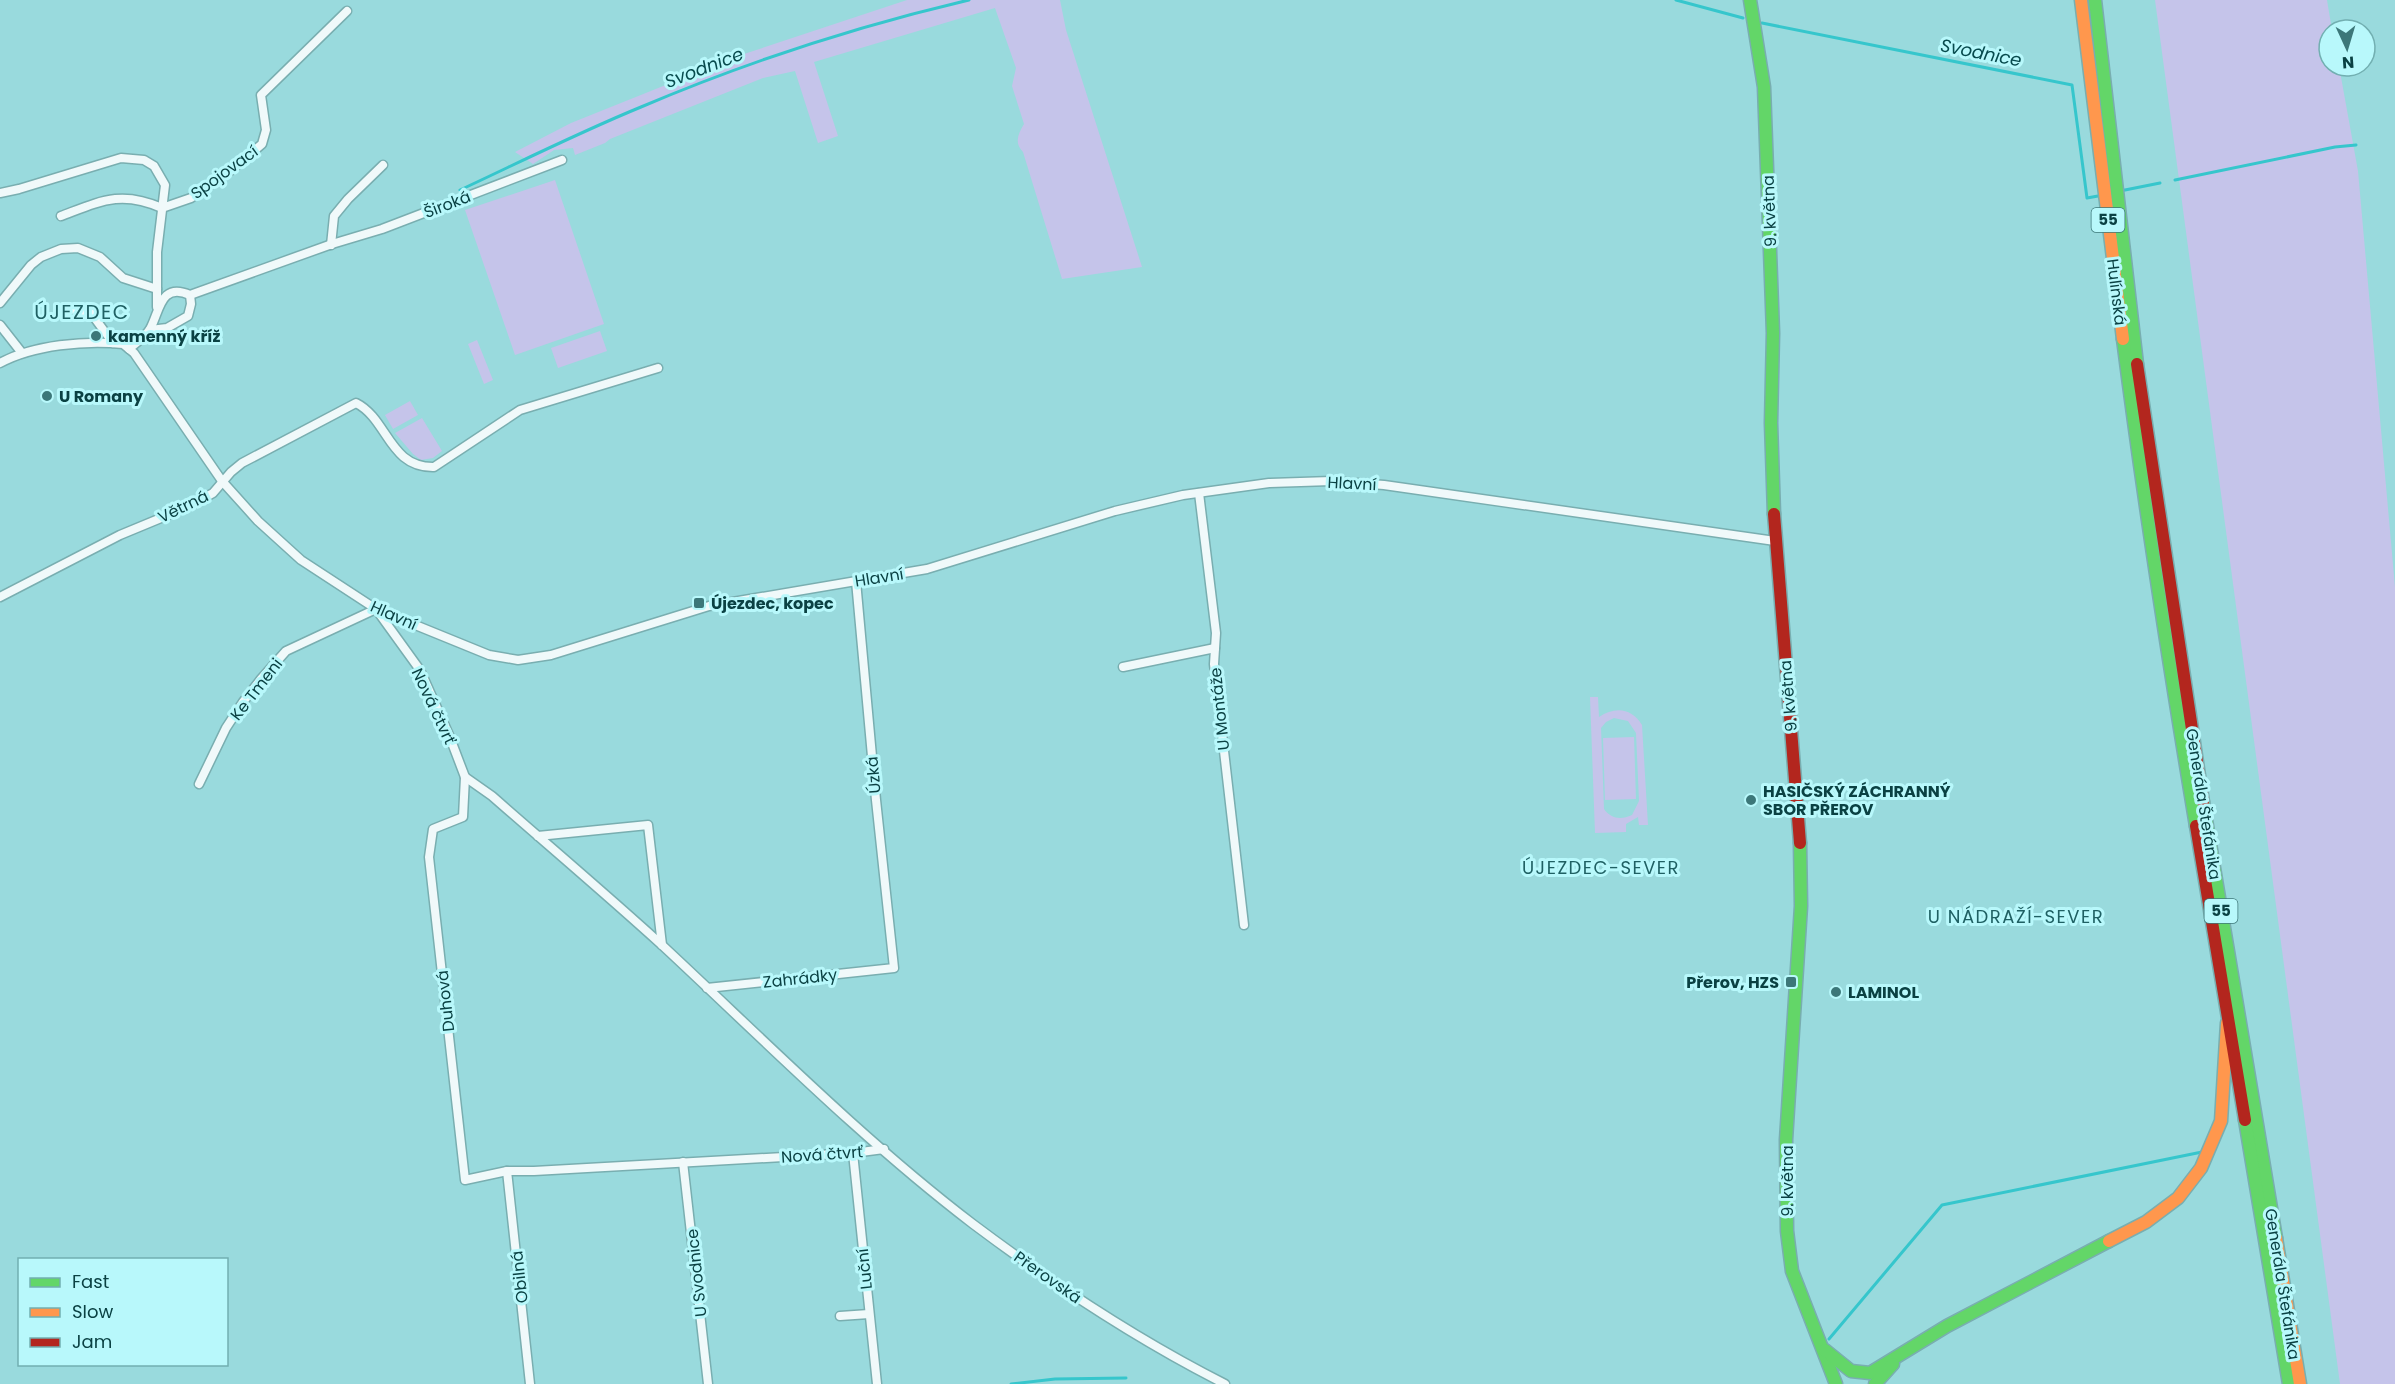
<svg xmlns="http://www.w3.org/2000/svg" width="2395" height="1384" font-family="Poppins,sans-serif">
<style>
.green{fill:#c5c4ea;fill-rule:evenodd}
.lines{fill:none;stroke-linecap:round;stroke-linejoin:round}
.stream{stroke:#36c6cc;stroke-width:3}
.street-casing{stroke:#79aeb0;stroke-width:11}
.fast-casing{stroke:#79aeb0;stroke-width:15}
.slow-casing{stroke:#79aeb0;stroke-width:15}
.jam-casing{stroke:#79aeb0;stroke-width:15}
.street{stroke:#f0f9fa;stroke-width:8}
.fast{stroke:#63d668;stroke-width:12}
.slow{stroke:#ff974d;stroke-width:12}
.jam{stroke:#b3261e;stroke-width:12}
.poi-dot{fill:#3c7779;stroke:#b8f8fb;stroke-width:2}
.labels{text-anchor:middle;stroke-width:6;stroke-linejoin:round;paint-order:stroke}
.shield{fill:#b8f8fb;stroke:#3e787a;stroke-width:1.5}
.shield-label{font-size:15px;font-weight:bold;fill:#0a4143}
.street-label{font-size:16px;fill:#0a4143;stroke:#b8f8fb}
.poi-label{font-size:16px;font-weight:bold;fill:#0a4143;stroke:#b8f8fb;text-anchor:start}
.water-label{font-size:18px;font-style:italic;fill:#084b4e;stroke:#b8f8fb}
.neighbourhood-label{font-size:18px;letter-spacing:1.5px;fill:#1f6063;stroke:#b8f8fb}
.quarter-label{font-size:20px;letter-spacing:1.5px;fill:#1f6063;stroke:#b8f8fb}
</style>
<rect width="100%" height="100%" fill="#99dadd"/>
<g class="green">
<path d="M907 0H1060L1066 30 1142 267 1062 279 1023 152C1014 143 1018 134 1024 124L1012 86 1016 68 995 8 814 62 838 136 818 143 795 71 763 78 610 139 605 143 575 155 573 148 554 150 533 164 515 152 571 123 738 56Z"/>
<path d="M2155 0H2327L2332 30H2329V66H2339L2358 171 2395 587V1384H2340Z"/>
<path d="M555 180 604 324 515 355 465 210Z"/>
<path d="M600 331 607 351 558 368 551 348Z"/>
<path d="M477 340 493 380 484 384 468 344Z"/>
<path d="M410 401 418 415 393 429 385 415Z"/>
<path d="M422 418 442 451 433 458 421 460 413 454 395 433Z"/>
<path d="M1590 697H1598L1599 717C1615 706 1632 708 1642 725L1648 825H1639L1638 817 1626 824V832L1595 833ZM1614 718 1628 721 1636 733 1639 801 1632 815C1621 820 1611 819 1604 809L1601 728 1606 722Z"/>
<path d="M1634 737 1636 799 1605 800 1603 738Z"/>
</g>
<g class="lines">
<g class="stream">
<path d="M1676 0 1743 18"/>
<path d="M1762 23 2072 85 2087 198 2098 196"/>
<path d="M2175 180 2335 147 2356 145"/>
<path d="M460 190C520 162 580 132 641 107 747 62 858 26 969 0"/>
<path d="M2120 191 2160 183"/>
<path d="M1829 1339 1942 1205 2202 1152"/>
<path d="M1011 1384 1055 1379 1126 1378"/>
</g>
<g class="street-casing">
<g id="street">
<path d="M0 193 19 189 121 158 144 160 154 166 165 185 157 252V307"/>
<path d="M61 216C101 201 121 190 162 208L191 198 230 171 262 144 266 130 261 95 347 11"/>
<path d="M331 245 334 216 348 199 383 165"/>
<path d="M0 303 31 265 41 257 61 249 78 248 100 257 123 278 157 289"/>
<path d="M74 310 91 313 113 343"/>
<path d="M0 325 22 353"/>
<path d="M150 330 167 328 188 316 191 304 190 295"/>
<path d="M129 349C136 343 146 336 150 329 160 311 160 282 190 295L332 244 382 229 562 160"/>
<path d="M0 363C33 345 86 340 123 344L134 353 222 481 258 521 301 560 376 609 489 655 518 660 551 655 709 606 927 569 1115 511 1183 495 1269 483 1331 481 1384 485 1775 541"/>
<path d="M1199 493 1216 633 1214 664 1244 925"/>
<path d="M0 597 120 535 190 506 213 493 231 472 242 463 356 403C388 419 389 468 434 467L520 410 658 368"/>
<path d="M1123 667 1215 648"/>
<path d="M465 777 492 796C549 846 607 895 663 946 764 1040 863 1140 973 1224 1053 1284 1136 1339 1225 1384"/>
<path d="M199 784 226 728 243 702 261 679 286 651 376 609 420 670 449 735 465 777 463 817 433 829 429 857 465 1180 507 1171H534L853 1153 884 1149"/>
<path d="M538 836 648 825 662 945"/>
<path d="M707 988 894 968 876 800 856 581"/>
<path d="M853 1153 877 1384"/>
<path d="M683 1162 708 1384"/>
<path d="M507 1171 530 1384"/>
<path d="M840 1316 869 1314"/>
</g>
</g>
<g class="fast-casing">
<g id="fast">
<path d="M1750 0 1764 87 1773 333 1771 423 1774 514"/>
<path d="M2095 0 2137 364"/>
<path d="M2123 339C2144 502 2169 664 2196 826"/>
<path d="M2203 802 2276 1238"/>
<path d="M1800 843 1801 906 1786 1140 1787 1231 1792 1271 1836 1384"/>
<path d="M2245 1120 2289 1384"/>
<path d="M1825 1350 1851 1371 1870 1373 1947 1326 2109 1241"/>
<path d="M1875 1384 1893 1364"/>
</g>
</g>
<g class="slow-casing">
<g id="slow">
<path d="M2081 0 2123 339"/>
<path d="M2276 1238 2300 1384"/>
<path d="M2109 1241 2146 1222 2178 1198 2201 1168 2221 1121 2227 1023"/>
</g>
</g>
<g class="jam-casing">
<g id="jam">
<path d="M2137 364 2203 802"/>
<path d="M1774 514 1800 843"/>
<path d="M2196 826 2245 1120"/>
</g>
</g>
<use href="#street" class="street"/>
<use href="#fast" class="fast"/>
<use href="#slow" class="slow"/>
<use href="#jam" class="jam"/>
</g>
<g class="poi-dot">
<circle cx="96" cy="336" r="6"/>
<circle cx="47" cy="396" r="6"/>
<rect x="693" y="597" width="12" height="12" rx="3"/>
<circle cx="1751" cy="800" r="6"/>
<rect x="1785" y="976" width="12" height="12" rx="3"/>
<circle cx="1836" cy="992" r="6"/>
</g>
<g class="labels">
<g class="shield">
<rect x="2091.5" y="208" width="33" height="24" rx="4.5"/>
<rect x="2204.5" y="899" width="33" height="24" rx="4.5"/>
</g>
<g class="shield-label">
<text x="2108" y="225">55</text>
<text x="2221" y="916">55</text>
</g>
<g class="street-label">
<text transform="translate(224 172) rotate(-36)" y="6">Spojovací</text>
<text transform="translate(447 204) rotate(-21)" y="6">Široká</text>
<text transform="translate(1769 211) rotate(-92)" y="6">9. května</text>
<text transform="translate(2117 292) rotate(83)" y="6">Hulínská</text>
<text transform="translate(1352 483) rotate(3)" y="6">Hlavní</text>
<text transform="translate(183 506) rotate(-26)" y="6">Větrná</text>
<text transform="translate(879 577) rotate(-9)" y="6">Hlavní</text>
<text transform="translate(394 615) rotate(24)" y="6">Hlavní</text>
<text transform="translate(256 689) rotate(-52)" y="6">Ke Tmeni</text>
<text transform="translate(1788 696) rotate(-95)" y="6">9. května</text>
<text transform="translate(434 706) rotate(65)" y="6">Nová čtvrť</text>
<text transform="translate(1219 709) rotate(-96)" y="6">U Montáže</text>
<text transform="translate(873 775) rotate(-95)" y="6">Úzká</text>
<text transform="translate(2204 804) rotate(81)" y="6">Generála Štefánika</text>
<text transform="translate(800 978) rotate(-6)" y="6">Zahrádky</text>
<text transform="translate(445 1001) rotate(-96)" y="6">Duhová</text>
<text transform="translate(822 1154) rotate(-4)" y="6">Nová čtvrť</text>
<text transform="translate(1787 1181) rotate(-90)" y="6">9. května</text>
<text transform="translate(864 1269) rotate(-96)" y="6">Luční</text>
<text transform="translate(696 1273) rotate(-96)" y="6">U Svodnice</text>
<text transform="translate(519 1277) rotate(-96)" y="6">Obilná</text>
<text transform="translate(1048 1277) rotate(35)" y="6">Přerovská</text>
<text transform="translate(2283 1284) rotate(81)" y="6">Generála Štefánika</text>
</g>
<g class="poi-label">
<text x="108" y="342">kamenný kříž</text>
<text x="59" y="402">U Romany</text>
<text x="711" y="609">Újezdec, kopec</text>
<text x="1763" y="797">HASIČSKÝ ZÁCHRANNÝ<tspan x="1763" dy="18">SBOR PŘEROV</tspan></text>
<text x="1779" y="988" text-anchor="end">Přerov, HZS</text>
<text x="1848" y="998">LAMINOL</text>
</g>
<g class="water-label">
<text transform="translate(1981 53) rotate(11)" y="6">Svodnice</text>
<text transform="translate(704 68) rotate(-21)" y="6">Svodnice</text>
</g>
<g class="neighbourhood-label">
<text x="1601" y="874">ÚJEZDEC-SEVER</text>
<text x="2016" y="923">U NÁDRAŽÍ-SEVER</text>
</g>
<g class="quarter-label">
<text x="82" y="319">ÚJEZDEC</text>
</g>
</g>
<rect x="18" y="1258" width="210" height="108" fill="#b8f8fb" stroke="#72afb1" stroke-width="1.5"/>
<rect x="30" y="1278" width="30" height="9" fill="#63d668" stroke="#72afb1" stroke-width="1.5"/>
<text x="72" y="1288" font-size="18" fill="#0a4143">Fast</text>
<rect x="30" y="1308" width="30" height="9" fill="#ff974d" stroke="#72afb1" stroke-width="1.5"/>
<text x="72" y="1318" font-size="18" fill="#0a4143">Slow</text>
<rect x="30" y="1338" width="30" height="9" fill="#b3261e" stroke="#72afb1" stroke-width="1.5"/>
<text x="72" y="1348" font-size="18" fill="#0a4143">Jam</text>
<g transform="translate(2347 48) rotate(176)"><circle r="28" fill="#b8f8fb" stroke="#72afb1" stroke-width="1.5"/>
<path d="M0-4.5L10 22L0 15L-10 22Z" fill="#3c7779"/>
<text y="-9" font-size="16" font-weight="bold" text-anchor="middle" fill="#0a4143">N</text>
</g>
</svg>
